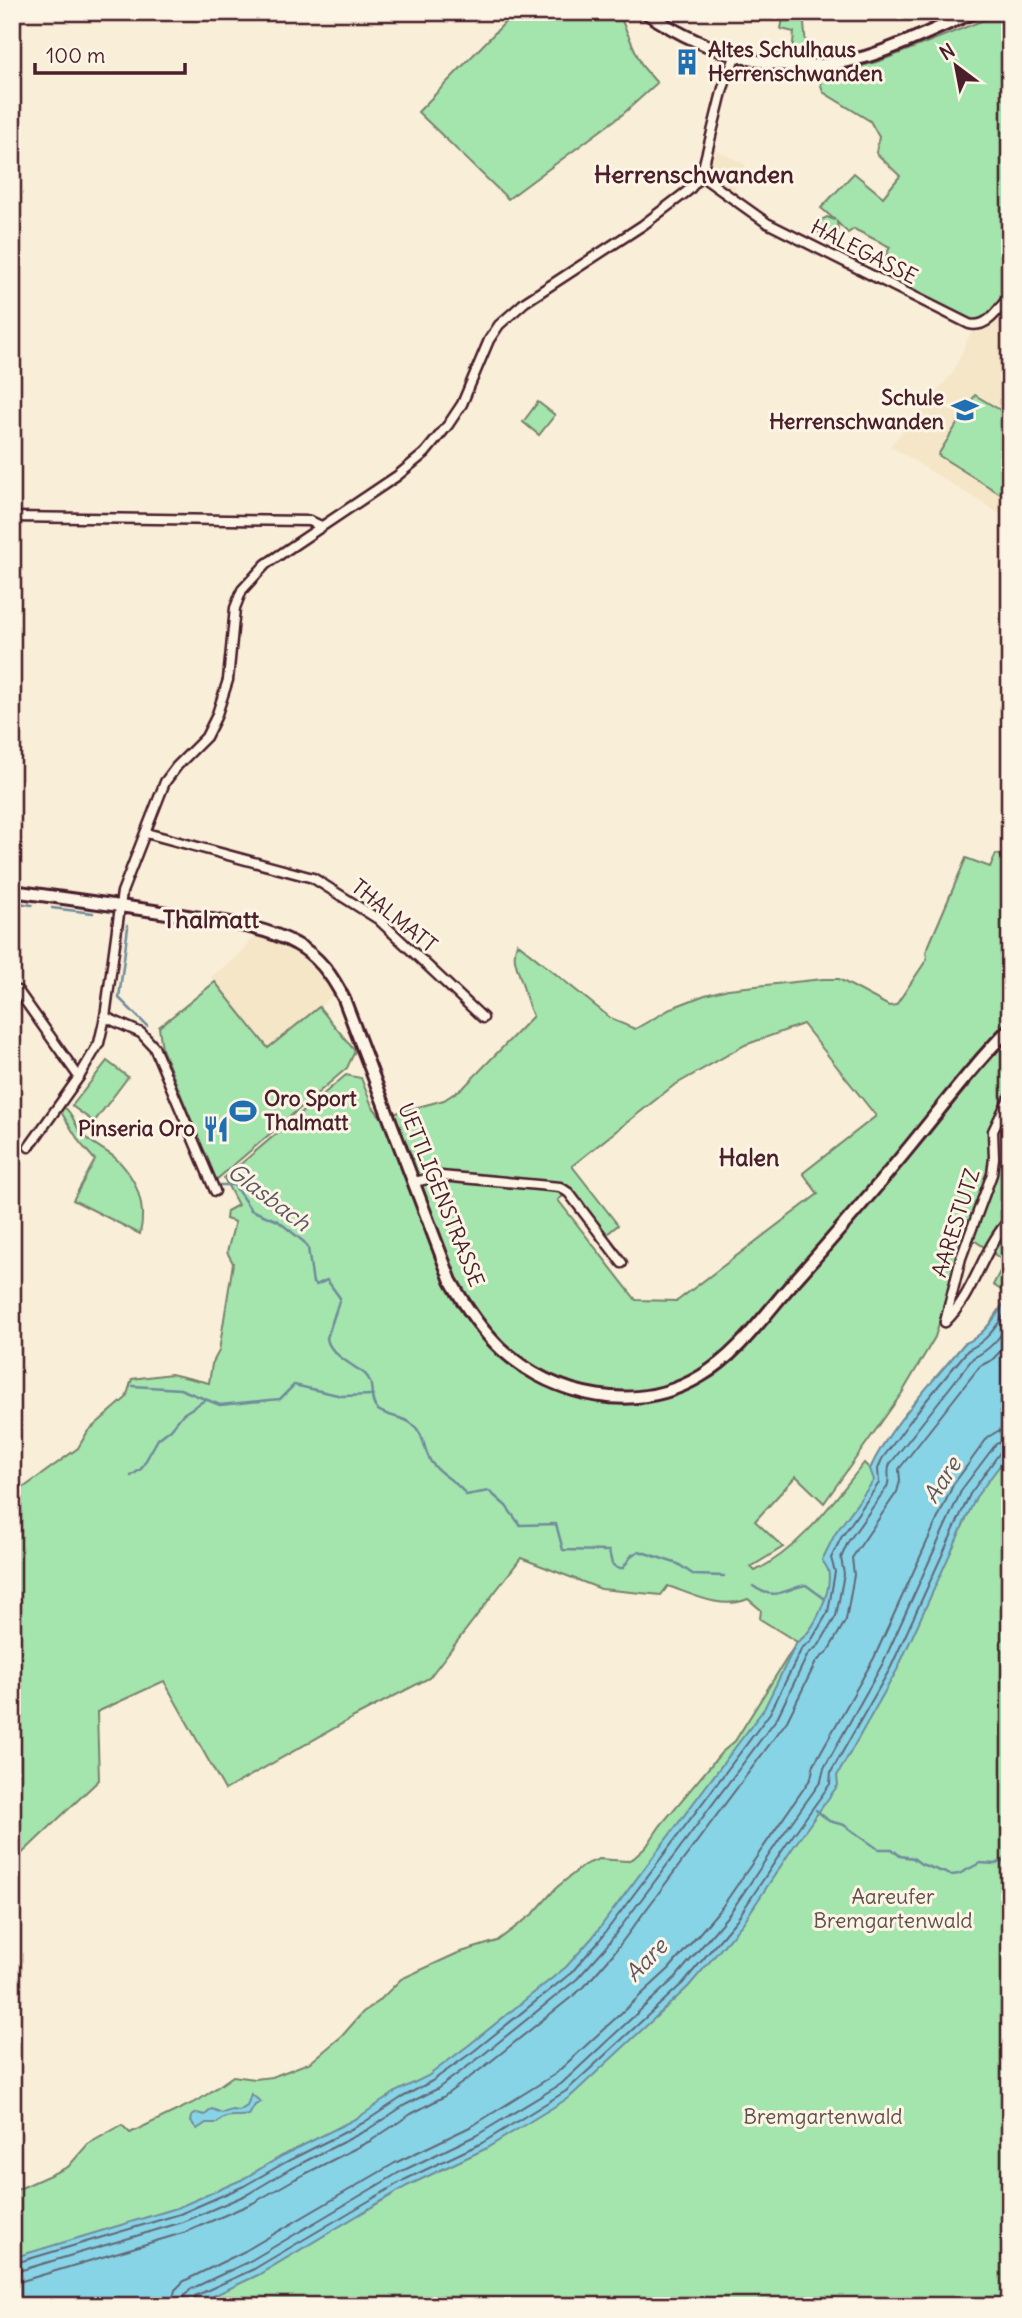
<svg xmlns="http://www.w3.org/2000/svg" width="1022" height="2318" font-family="Delius,sans-serif">
<style>
.built{fill:#f5e6c8}
.green{fill:#a4e4ad;stroke:#77826c;stroke-width:2;fill-rule:evenodd}
.water{fill:#87d4e6;stroke:#6f8c9b;stroke-width:2}
.lines{fill:none;stroke-linecap:round;stroke-linejoin:round}
.shore{stroke:#626776;stroke-width:2}
.stream{stroke:#6f8c9b;stroke-width:2.5}
.minor-casing{stroke:#4a1f2b;stroke-width:13}
.secondary-casing{stroke:#4a1f2b;stroke-width:16}
.minor{stroke:#fcf5e5;stroke-width:8}
.secondary{stroke:#fcf5e5;stroke-width:10}
.labels{text-anchor:middle;stroke-width:6;stroke-linejoin:round;paint-order:stroke}
.poi-label{font-size:21px;font-weight:bold;fill:#4a1f2b;stroke:#fcf5e5;text-anchor:start}
.street-label{font-size:21px;fill:#4a1f2b;stroke:#fcf5e5}
.park-label{font-size:21px;fill:#60504c;stroke:#fcf5e5}
.neighbourhood-label{font-size:23px;font-weight:bold;fill:#4a1f2b;stroke:#fcf5e5}
.water-label{font-size:23px;font-style:italic;fill:#5c5563;stroke:#fcf5e5}
.quarter-label{font-size:24px;font-weight:bold;fill:#4a1f2b;stroke:#fcf5e5}
</style>
<rect width="100%" height="100%" fill="#f9eed8"/>
<filter id="ink" filterUnits="userSpaceOnUse"><feTurbulence type="fractalNoise" baseFrequency=".0143" numOctaves="2"/><feDisplacementMap in="SourceGraphic" scale="14" xChannelSelector="R" yChannelSelector="G"/><feConvolveMatrix kernelMatrix="1 2 1 2 8 2 1 2 1" color-interpolation-filters="sRGB"/></filter>
<g filter="url(#ink)">
<g class="built">
<path d="M712 148 746 165 733 193 716 181 711 174 709 164Z"/>
<path d="M1010 302V520L890 446 952 374 971 332 988 326Z"/>
<path d="M254 936 285 945 302 954 324 976 335 994 269 1048 211 977 241 953Z"/>
</g>
<g class="green">
<path d="M515 12H618L642 66 657 83 623 114 508 199 418 112Z"/>
<path d="M803 12 807 58 774 57 773 53 792 55 794 32 781 29 784 13Z"/>
<path d="M1004 12H1010V288L984 319 980 321H970L884 276 880 269 890 247 854 229 848 233 837 222 838 230 831 237H824L819 233 817 226 821 220 827 217 835 220 821 208 854 173 883 197 900 176 876 153 879 137 870 121 823 92 818 74 847 70 880 61Z"/>
<path d="M975 395 1010 416V500L938 455Z"/>
<path d="M538 402 555 415 539 435 523 422Z"/>
<path d="M996 854 1010 858V1088L989 1128V1170L965 1235 935 1337 902 1393 824 1503 796 1476 755 1521 783 1547 751 1567 755 1571C801 1548 832 1503 864 1463L870 1469C891 1424 933 1382 964 1344 986 1335 996 1314 1009 1295L993 1285 1005 1262 990 1251 1010 1223V2306H12V2192L68 2167 88 2144 122 2125 130 2133 199 2100 233 2076 255 2079 272 2077 311 2062 342 2036 363 2012 378 2002 401 1979 458 1953 497 1941 534 1913 556 1888 584 1865 599 1859 627 1861 634 1858 646 1847 660 1826 721 1753 735 1741 797 1642 760 1619 761 1610 748 1599C721 1610 694 1595 668 1586L661 1595 601 1589 521 1558 429 1678 354 1717 225 1790 164 1681 97 1712 99 1780 12 1863V1496L78 1448 88 1431 126 1398 132 1379 171 1374 209 1383 212 1364 219 1351 233 1263 227 1252 235 1222 226 1219 227 1211 238 1205 224 1178 346 1075 361 1078 372 1106 381 1117 444 1100 464 1087 533 1016C526 1003 525 990 520 977 516 964 512 957 517 943L613 1020 635 1029 674 1007 705 995 728 989 823 979H839L889 1006 896 1005 927 959 926 952 966 858 990 867ZM803 1024 876 1116 803 1173 818 1194 677 1301 636 1300 558 1200 572 1189 607 1234 618 1225 572 1166 673 1086 745 1045Z"/>
<path d="M215 982 268 1048 319 1007 355 1051 347 1068 216 1180 162 1049 159 1027Z"/>
<path d="M107 1061 128 1077 94 1122 72 1106Z"/>
<path d="M64 1107C74 1114 74 1125 82 1134 91 1143 103 1149 113 1156 136 1175 147 1205 140 1234L73 1200 95 1160 80 1143 61 1112Z"/>
<path d="M1010 1149V1216L987 1249 971 1238 997 1165Z"/>
</g>
<g class="water">
<path d="M1010 1295V1452L976 1497 897 1670 837 1776 838 1785 792 1849 743 1923 688 1987 570 2097 485 2149 407 2186 258 2275 192 2306H12V2258L177 2208 241 2180 282 2156 359 2117 397 2091 428 2076 469 2045 566 1967 592 1938 764 1709 797 1642C814 1633 833 1589 828 1570 827 1567 824 1563 822 1560L835 1534 874 1480 870 1469C890 1425 933 1382 964 1344 986 1335 997 1314 1010 1295Z"/>
<path d="M251 2094 261 2102 255 2105 249 2115C235 2118 227 2112 217 2123H206L197 2129 191 2122 192 2116 197 2113 205 2115 212 2109 222 2113 232 2110 239 2111 247 2106Z"/>
</g>
<g class="lines">
<g class="shore">
<path d="M12 2264 180 2214 244 2186 286 2162 363 2123 401 2098 432 2081 474 2051 571 1973 598 1942 770 1713 802 1648 811 1641 828 1612 835 1572 831 1558 841 1538 879 1483 878 1469 882 1459 916 1413 968 1350C988 1341 997 1325 1010 1307"/>
<path d="M12 2273 183 2222 248 2194 290 2169 367 2130 405 2105 437 2089 479 2058 577 1979 605 1948 777 1718 808 1654 819 1645 836 1616 844 1574 841 1558 848 1542 887 1487C891 1478 886 1472 890 1464L973 1358C990 1350 999 1338 1010 1323"/>
<path d="M12 2284 186 2232 253 2203 295 2179 372 2140 411 2114 443 2097 485 2066 584 1987 613 1954 787 1721 816 1662 828 1651 846 1620 854 1575 852 1558 897 1492 900 1481 899 1469 980 1366 992 1360 1010 1341"/>
<path d="M171 2306 175 2290 184 2281 245 2251 395 2163 472 2126 554 2075 669 1969 722 1907 811 1778 814 1764 874 1658 953 1485 988 1437 998 1431 1010 1429"/>
<path d="M182 2306 184 2296 191 2289 250 2261 400 2172 477 2135 561 2084 676 1977 730 1913 779 1840 821 1781 824 1768 883 1663 962 1489 996 1444 1010 1439"/>
<path d="M191 2306 195 2296 254 2269 404 2180 482 2143 566 2091 683 1983 738 1918 786 1845 830 1784 831 1772 891 1667 970 1494 1001 1451 1010 1448"/>
</g>
<g class="stream">
<path d="M12 902 32 905"/>
<path d="M52 908 93 913"/>
<path d="M127 925 128 927 119 998 147 1026"/>
<path d="M160 1048 201 1145"/>
<path d="M205 1153 218 1185H234L251 1210 278 1221 304 1242 308 1248 313 1283 316 1285 327 1280 340 1298 327 1338C329 1354 353 1365 365 1374 376 1384 368 1401 377 1409 386 1417 402 1416 412 1424 425 1434 423 1449 431 1462 441 1476 457 1481 466 1495L489 1491 506 1506 520 1525 556 1524 563 1550 609 1551 612 1564 617 1568H623L632 1555 639 1551 678 1564 694 1575 724 1576"/>
<path d="M133 1386 180 1389 220 1405 280 1399 294 1385 342 1396 373 1395"/>
<path d="M131 1476 141 1469 158 1439 171 1429 183 1414 205 1400"/>
<path d="M753 1586C775 1602 784 1589 806 1585L825 1599"/>
<path d="M816 1810 829 1821 844 1825 878 1849H892L900 1856 913 1858 921 1864 951 1875 959 1874 980 1863 995 1864 1010 1858"/>
</g>
<g class="minor-casing">
<g id="minor">
<path d="M701 176 767 223 969 324C988 329 999 308 1010 295"/>
<path d="M12 517 310 521 321 526"/>
<path d="M146 833 313 878 378 919 483 1018"/>
<path d="M18 991 79 1077"/>
<path d="M105 1017 141 1033 154 1047 215 1191"/>
<path d="M29 1147 79 1077 99 1043 105 1017 122 892 165 782 177 766 206 737 216 717 228 680 235 608 242 590 266 564 397 476 425 453 448 425 462 404 489 340 499 325 525 302 643 225 689 190 701 176 723 88 735 57"/>
<path d="M414 1182 441 1176 560 1187 569 1193 622 1263"/>
<path d="M945 1322 961 1258 992 1174 994 1158 993 1131 1010 1096"/>
<path d="M945 1322C974 1295 982 1249 1010 1219"/>
</g>
</g>
<g class="secondary-casing">
<g id="secondary">
<path d="M645 12C710 56 787 79 865 57 903 46 938 27 975 12"/>
<path d="M12 891C71 899 129 907 187 916 223 922 264 926 296 944 319 956 333 977 344 999L451 1281C465 1306 480 1329 501 1349 555 1398 637 1415 701 1376 737 1355 763 1317 790 1286 831 1240 872 1193 911 1145 943 1106 974 1064 1010 1028"/>
</g>
</g>
<use href="#minor" class="minor"/>
<use href="#secondary" class="secondary"/>
</g>
</g>
<defs>
<g id="building-bare" transform="scale(2.1)"><path d="M-4-6H4V6H1V3H-1V6H-4ZM-2.5-4.3h1.7v1.8h-1.7ZM.8-4.3h1.7v1.8H.8ZM-2.5-1h1.7V.8h-1.7ZM.8-1h1.7V.8H.8Z" fill="#1f6fb2" stroke="#fcf5e5" stroke-width="2.5" paint-order="stroke"/></g>
<g id="school-bare" transform="scale(2.1)"><path d="M0-5L7-2L0 1L-7-2ZM-4 1L0 2.5L4 1V4Q0 6-4 4Z" fill="#1f6fb2" stroke="#fcf5e5" stroke-width="2.5" paint-order="stroke"/></g>
<g id="stadium-bare" transform="scale(2.1)"><path d="M0-5a6.5 5 0 1 0 0 10a6.5 5 0 1 0 0-10ZM-3.5-1.8h7v3.6h-7Z" fill="#1f6fb2" stroke="#fcf5e5" stroke-width="2.5" paint-order="stroke"/></g>
<g id="restaurant-bare" transform="scale(2.1)"><path d="M-5-6h1v4h1v-4h1v4h1v-4h1v5L-1.5 .5V6h-2V.5L-5-1ZM5-6V6H3V1.5H1.5Q1.5-4 5-6Z" fill="#1f6fb2" stroke="#fcf5e5" stroke-width="2.5" paint-order="stroke"/></g>
</defs>
<g fill-rule="evenodd">
<use href="#building-bare" x="687" y="62"/>
<use href="#school-bare" x="965" y="410"/>
<use href="#stadium-bare" x="243" y="1111"/>
<use href="#restaurant-bare" x="216" y="1129"/>
</g>
<g class="labels">
<g class="poi-label">
<text x="708" y="57">Altes Schulhaus<tspan x="708" dy="24">Herrenschwanden</tspan></text>
<text x="944" y="405" text-anchor="end">Schule<tspan x="944" dy="24">Herrenschwanden</tspan></text>
<text x="264" y="1106">Oro Sport<tspan x="264" dy="24">Thalmatt</tspan></text>
<text x="195" y="1136" text-anchor="end">Pinseria Oro</text>
</g>
<g class="street-label">
<text transform="translate(864 252) rotate(27)" y="7">HALEGASSE</text>
<text transform="translate(394 916) rotate(39)" y="7">THALMATT</text>
<text transform="translate(441 1195) rotate(68)" y="7">UETTLIGENSTRASSE</text>
<text transform="translate(956 1223) rotate(-72)" y="7">AARESTUTZ</text>
</g>
<g class="park-label">
<text x="893" y="1904">Aareufer<tspan x="893" dy="24">Bremgartenwald</tspan></text>
<text x="823" y="2124">Bremgartenwald</text>
</g>
<g class="neighbourhood-label">
<text x="749" y="1166">Halen</text>
</g>
<g class="water-label">
<text transform="translate(269 1197) rotate(37)" y="8">Glasbach</text>
<text transform="translate(942 1480) rotate(-57)" y="8">Aare</text>
<text transform="translate(646 1960) rotate(-46)" y="8">Aare</text>
</g>
<g class="quarter-label">
<text x="694" y="183">Herrenschwanden</text>
<text x="211" y="928">Thalmatt</text>
</g>
</g>
<rect width="1022" height="2318" fill="none" stroke="#fcf5e5" stroke-width="42"/>
<rect x="21" y="21" width="980" height="2276" fill="none" stroke="#4a1f2b" stroke-width="2.5" filter="url(#ink)"/>
<g transform="translate(956 66) rotate(328)" stroke="#fcf5e5" stroke-width="5" paint-order="stroke">
<path d="M0-5L12 26L0 18L-12 26Z" fill="#4a1f2b"/>
<text y="-10" font-size="19" font-weight="bold" text-anchor="middle" fill="#4a1f2b">N</text>
</g>
<path d="M35 63v10h150v-10" fill="none" stroke="#4a1f2b" stroke-width="3.5"/>
<text x="46" y="63" font-size="21" fill="#4a1f2b" stroke="#fcf5e5" stroke-width="5" paint-order="stroke">100 m</text>
</svg>
